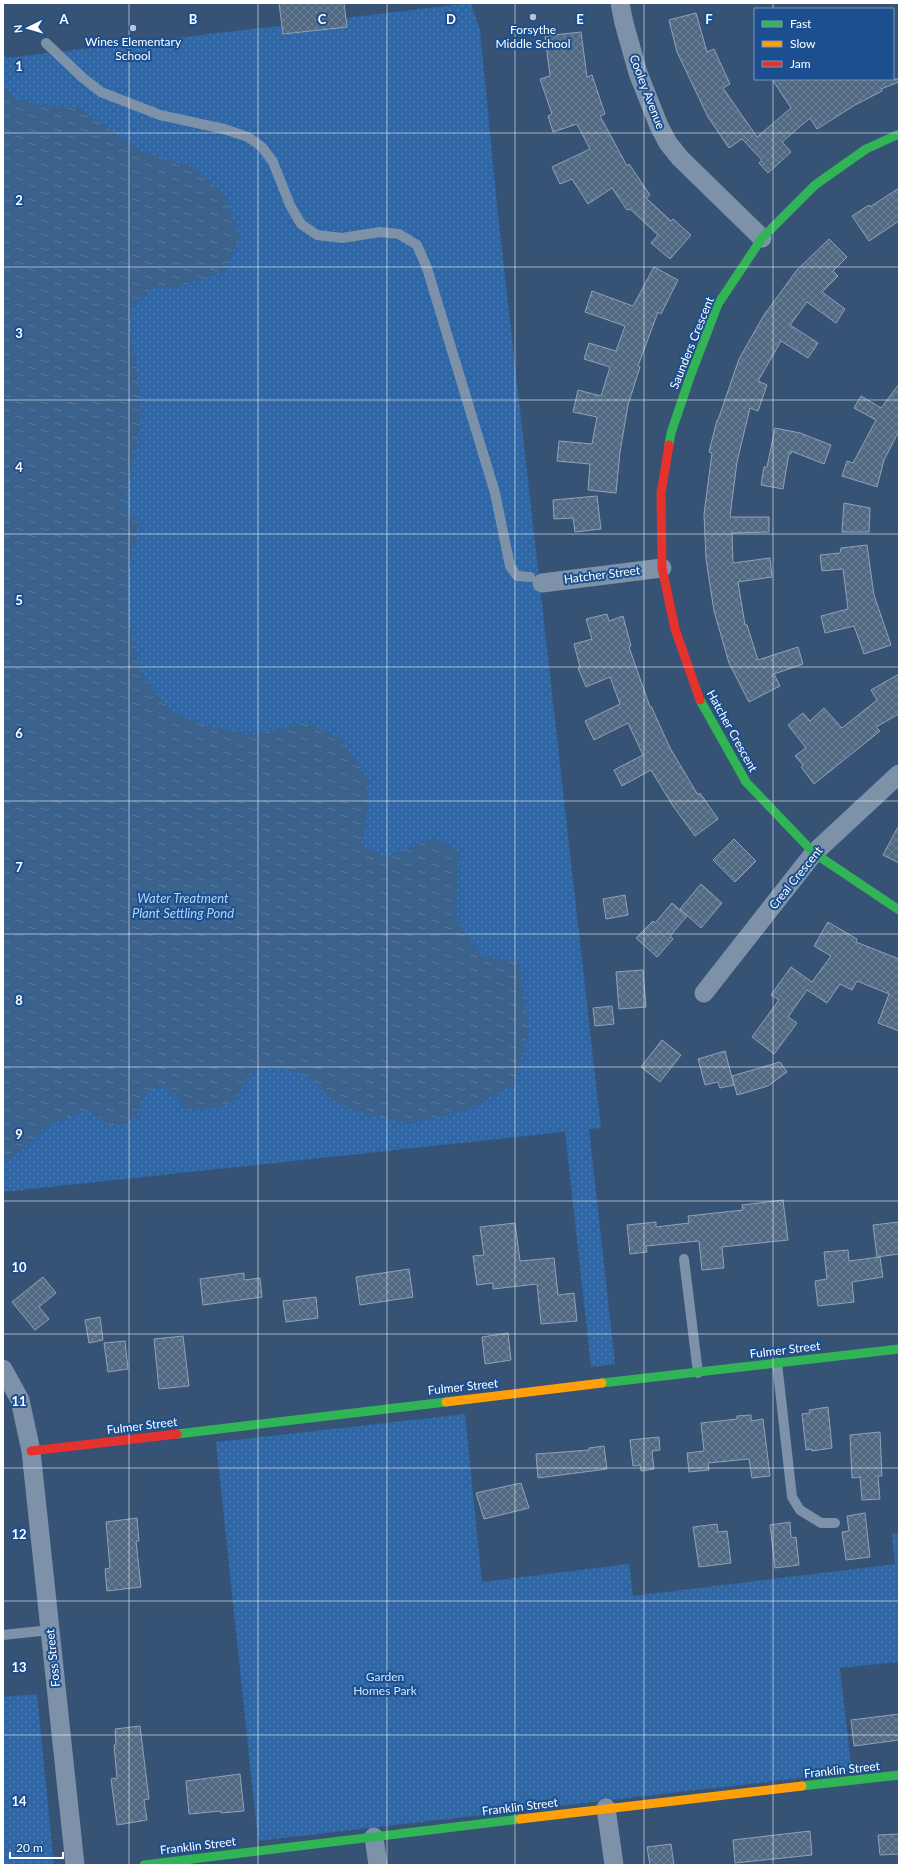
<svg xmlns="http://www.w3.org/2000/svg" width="902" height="1868" font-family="Lato,sans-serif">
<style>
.park{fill:url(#park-dots)}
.water{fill:url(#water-ripples)}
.building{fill:url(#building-cross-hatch);stroke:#92a2b6}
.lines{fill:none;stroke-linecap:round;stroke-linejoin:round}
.lane{stroke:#7d92a8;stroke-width:10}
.street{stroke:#7d92a8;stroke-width:19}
.fast{stroke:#30b455;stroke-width:9}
.slow{stroke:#ff9f0a;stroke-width:9}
.jam{stroke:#e5322d;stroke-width:9}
.grid{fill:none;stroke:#fff;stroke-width:1;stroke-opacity:0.55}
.poi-dot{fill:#b9c2ce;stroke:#1b4f8f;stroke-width:1.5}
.labels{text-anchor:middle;stroke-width:4;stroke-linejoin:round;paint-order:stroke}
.poi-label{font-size:12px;fill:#fff;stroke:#1b4f8f}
.street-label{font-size:12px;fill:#fff;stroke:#1b4f8f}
.park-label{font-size:12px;fill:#cfe3fa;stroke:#1b4f8f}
.water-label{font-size:13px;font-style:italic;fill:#b5d3f5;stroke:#1b4f8f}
.grid-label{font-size:13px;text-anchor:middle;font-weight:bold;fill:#fff;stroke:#1b4f8f;stroke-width:4;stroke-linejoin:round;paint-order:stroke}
</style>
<defs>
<pattern id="park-dots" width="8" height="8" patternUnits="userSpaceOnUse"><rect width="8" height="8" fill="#2f66a5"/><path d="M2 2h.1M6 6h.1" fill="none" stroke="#4e7db2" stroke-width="1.8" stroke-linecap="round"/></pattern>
<pattern id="water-ripples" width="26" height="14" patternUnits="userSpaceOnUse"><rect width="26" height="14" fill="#3b618d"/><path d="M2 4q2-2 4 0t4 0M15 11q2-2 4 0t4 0" fill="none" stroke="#58799e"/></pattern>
<pattern id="building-cross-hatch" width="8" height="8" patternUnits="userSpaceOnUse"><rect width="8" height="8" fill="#526984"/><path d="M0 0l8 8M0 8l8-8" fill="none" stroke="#6c8096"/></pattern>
</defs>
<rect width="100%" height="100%" fill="#365274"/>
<g class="park">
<path d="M471 3 480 30 497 205 601 1128 589 1129 615 1364 591 1367 565 1132 3 1192V52L7 58Z"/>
<path d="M465 1414 482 1582 629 1564 633 1596 895 1564 892 1534 899 1533V1662L840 1668 852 1772 258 1841 216 1442Z"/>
<path d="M37 1694 54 1865H3V1697Z"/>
</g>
<path class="water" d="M3 85 15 99 46 106 77 107 139 150 191 167 223 193 240 238 224 271 176 288H154L133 305 129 325 136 363 141 409 137 445 124 501 130 514 139 522 131 557 126 592 129 626 143 676 172 712 204 725 251 735 307 723 341 739 369 780 367 816 361 845 385 857 435 838 459 851 456 918 483 957 519 962 529 1032 514 1084 470 1109 410 1124 359 1112 332 1100 312 1080 286 1067 262 1068 246 1078 237 1099C218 1109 206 1112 184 1108L176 1095 165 1086C146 1090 139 1094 138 1115L122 1125H111L86 1110 48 1126 13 1158 3 1160Z"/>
<g class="building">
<path d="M279 3H344L347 27 283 34Z"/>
<path d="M696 13 707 52 714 49 730 84 723 88 757 137 791 108 772 79H899V82L881 89 882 91 855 105 817 129 810 118 782 142 791 152 768 173 759 163 762 160 742 139 729 148 708 117 677 52 669 20Z"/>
<path d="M581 32 587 77 592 75 605 114 600 116 627 166 629 164 650 195 646 198 671 221 673 219 691 235 670 259 651 243 658 235 630 209 627 210 612 188 588 204 572 179 560 184 552 167 590 149 577 124 553 132 548 116 552 114 540 79 550 76 545 36Z"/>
<path d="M899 188V221L869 241 852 216 869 205 870 207Z"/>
<path d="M829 239 847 257 833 271 838 276 822 292 845 309 836 323 807 302 790 325 818 343 808 358 781 341 758 381 767 385 758 411 750 408 737 462 730 517H769V532L732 533 733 563 770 558 772 577 738 582 745 625H747L758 660 798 647 803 664 774 674 780 686 749 702 729 663 714 611 706 559 704 514 712 453 709 452 717 420H718L739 359 764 315 797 270Z"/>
<path d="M654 267 678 280 661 314 658 312 638 366 640 367 628 405 620 452 616 493 588 490 590 464 557 461 559 441 592 444 597 417 573 412 578 390 601 396 610 367 584 359 589 343 616 351 625 326 585 312 592 291 633 306Z"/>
<path d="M899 384V431L884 460 877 487 842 476 847 461 853 463 876 420 854 408 861 396 881 408Z"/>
<path d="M775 428 800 433 831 445 824 464 791 451V454L789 453 783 489 761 485 764 467H767Z"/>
<path d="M597 496 601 529 575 532 573 518 554 519 553 500Z"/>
<path d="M844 503 870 508 869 532H842Z"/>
<path d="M867 545 874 595 891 645 864 654 854 626 825 633 821 616 848 609 843 569 822 571 820 555 840 553 841 548Z"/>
<path d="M607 614 609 621 623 616 631 646 629 647 650 707 651 706 670 748 698 795 700 793 718 819 695 836 673 806 651 770 622 786 614 770 643 755 628 723 594 740 585 721 620 704 610 677 586 687 578 668 580 667 574 644 592 639 586 619Z"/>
<path d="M899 674V714L876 727 880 731 814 784 801 767 803 765 795 756 806 748 788 725 803 713 810 721 824 708 842 728 877 700 871 690Z"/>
<path d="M899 825V863L883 855Z"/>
<path d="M734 839 756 861 735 882 713 860Z"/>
<path d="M701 884 722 903 701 928 680 909Z"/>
<path d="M625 895 628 915 606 919 603 899Z"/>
<path d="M672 903 687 916 670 936 673 939 657 957 636 938 653 921 655 923Z"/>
<path d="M828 922 857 939 856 942 899 959V1031L878 1023 889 994 857 981 852 990 840 984 827 1003 807 990 788 1017 797 1023 774 1054 752 1037 779 1000 771 995 791 967 812 982 831 956 814 946Z"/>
<path d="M643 970 646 1007 619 1009 616 972Z"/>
<path d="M612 1006 614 1024 595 1026 593 1008Z"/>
<path d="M662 1040 681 1055 660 1082 641 1067Z"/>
<path d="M725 1051 734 1085 720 1088 718 1082 705 1085 698 1059Z"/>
<path d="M780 1062 787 1072 768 1086 737 1095 732 1076Z"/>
<path d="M783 1200 788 1240 722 1247 724 1268 702 1270 699 1241 646 1246 647 1252 630 1254 627 1225 656 1222V1227L689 1223 688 1216 743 1210 742 1205Z"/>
<path d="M899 1222V1254L877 1257 873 1225Z"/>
<path d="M515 1223 520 1261 554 1258 558 1295 574 1293 577 1321 541 1324 537 1284 493 1289V1283L477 1285 473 1256 484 1255 480 1227Z"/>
<path d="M848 1250 849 1261 880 1257 883 1277 852 1282 854 1302 818 1306 815 1281 827 1279 824 1252Z"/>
<path d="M409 1269 413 1297 360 1305 356 1277Z"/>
<path d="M244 1273V1280L260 1278 262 1297 203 1305 200 1279Z"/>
<path d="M43 1277 56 1293 39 1307 49 1319 35 1330 12 1302Z"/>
<path d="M316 1297 318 1318 286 1322 283 1301Z"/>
<path d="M100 1317 103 1340 89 1343 85 1320Z"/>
<path d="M508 1333 511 1360 485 1364 482 1337Z"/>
<path d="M183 1336 189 1386 159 1389 154 1339Z"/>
<path d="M125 1341 128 1369 108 1372 104 1343Z"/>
<path d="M828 1407 832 1448 812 1451V1449L806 1450 802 1414 810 1413 809 1410Z"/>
<path d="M751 1415V1421L763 1419 770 1476 752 1478 749 1459 708 1463 709 1470 689 1472 687 1453 704 1451 701 1423 737 1419V1416Z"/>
<path d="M880 1432 882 1476H878L880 1499 862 1500 860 1477 852 1478 850 1435Z"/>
<path d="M659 1437 660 1450 652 1451 654 1469 641 1471 640 1465 633 1466 630 1440Z"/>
<path d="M604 1446 607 1469 538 1478 536 1454 589 1450V1448Z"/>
<path d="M521 1483 529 1508 484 1519 476 1493Z"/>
<path d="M865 1513 870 1557 846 1560 842 1532 849 1531 847 1516Z"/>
<path d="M137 1518 139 1541H136L141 1587 107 1591 105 1569 110 1568 106 1522Z"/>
<path d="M790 1522 791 1538 796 1537 799 1565 775 1568 770 1525Z"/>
<path d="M717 1524 718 1532 727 1531 731 1563 699 1567 693 1527Z"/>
<path d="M899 1714V1740L854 1746 851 1720Z"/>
<path d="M140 1726 149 1799 144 1800 147 1820 117 1825 111 1779 117 1778 114 1745H116L115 1729Z"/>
<path d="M240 1774 244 1811 221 1813V1811L189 1814 186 1781Z"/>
<path d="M810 1831 812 1855 735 1863 733 1840Z"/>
<path d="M899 1834V1854L880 1855 878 1835Z"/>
<path d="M671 1844 674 1865H650L647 1847Z"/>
</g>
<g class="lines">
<g class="lane">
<path d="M46 43 83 78 101 92 160 115 224 129 248 137 262 147 273 162 290 205 301 224 317 235 342 238 380 232 399 234 417 245 427 268 495 493 510 566 517 576 530 577"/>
<path d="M684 1259 698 1373"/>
<path d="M777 1363 792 1497 800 1510 821 1523H835"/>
<path d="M3 1635 50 1630"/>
</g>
<g class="street">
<path d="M620 3 624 23 638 73 659 126 668 143 680 158 762 238"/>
<path d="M542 583 662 568"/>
<path d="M704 993 814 853 899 774"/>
<path d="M3 1369 20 1400 31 1451 75 1865"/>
<path d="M606 1808 614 1865"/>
<path d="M374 1837 378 1865"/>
</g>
<g class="fast">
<path d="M669 445 671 433 690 377 718 304 762 238 815 185 866 149 899 134"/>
<path d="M700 700 746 782 814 853 899 910"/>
<path d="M602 1383 899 1349"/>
<path d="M177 1434 446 1402"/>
<path d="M802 1786 899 1775"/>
<path d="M144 1865 520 1819"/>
</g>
<g class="slow">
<path d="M446 1402 602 1383"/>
<path d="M520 1819 802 1786"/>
</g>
<g class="jam">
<path d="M669 445 661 493 662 568 675 629 700 700"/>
<path d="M31 1451 177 1434"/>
</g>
</g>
<path class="grid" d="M129 3V1865M258 3V1865M387 3V1865M515 3V1865M644 3V1865M773 3V9M773 79V1865M3 133H899M3 267H899M3 400H899M3 534H899M3 667H899M3 801H899M3 934H899M3 1067H899M3 1201H899M3 1334H899M3 1468H899M3 1601H899M3 1735H899"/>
<g class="poi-dot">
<circle cx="533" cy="17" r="4"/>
<circle cx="133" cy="28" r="4"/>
</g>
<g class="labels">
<g class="poi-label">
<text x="533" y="34">Forsythe<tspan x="533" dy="14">Middle School</tspan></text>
<text x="133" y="46">Wines Elementary<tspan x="133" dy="14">School</tspan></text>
</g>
<g class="street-label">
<text transform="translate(647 92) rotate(69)" y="4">Cooley Avenue</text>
<text transform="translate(692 343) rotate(-68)" y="4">Saunders Crescent</text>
<text transform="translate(602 575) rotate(-7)" y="4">Hatcher Street</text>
<text transform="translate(732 731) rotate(61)" y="4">Hatcher Crescent</text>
<text transform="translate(796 878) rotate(-51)" y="4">Creal Crescent</text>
<text transform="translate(785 1350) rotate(-7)" y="4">Fulmer Street</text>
<text transform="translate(463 1387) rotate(-6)" y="4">Fulmer Street</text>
<text transform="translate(142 1426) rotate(-7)" y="4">Fulmer Street</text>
<text transform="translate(53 1658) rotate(-96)" y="4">Foss Street</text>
<text transform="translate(842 1770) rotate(-6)" y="4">Franklin Street</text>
<text transform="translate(520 1807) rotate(-7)" y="4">Franklin Street</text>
<text transform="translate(198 1846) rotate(-7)" y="4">Franklin Street</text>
</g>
<g class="park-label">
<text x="385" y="1681">Garden<tspan x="385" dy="14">Homes Park</tspan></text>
</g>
<g class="water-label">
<text x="183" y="903">Water Treatment<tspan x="183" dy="15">Plant Settling Pond</tspan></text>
</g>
</g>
<g class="grid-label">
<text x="64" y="24">A</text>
<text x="193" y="24">B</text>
<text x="322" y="24">C</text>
<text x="451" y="24">D</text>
<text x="580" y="24">E</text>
<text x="709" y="24">F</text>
<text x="19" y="71">1</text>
<text x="19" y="205">2</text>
<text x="19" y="338">3</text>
<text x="19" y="472">4</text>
<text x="19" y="605">5</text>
<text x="19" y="738">6</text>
<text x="19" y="872">7</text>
<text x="19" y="1005">8</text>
<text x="19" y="1139">9</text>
<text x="19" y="1272">10</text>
<text x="19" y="1406">11</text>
<text x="19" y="1539">12</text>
<text x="19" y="1672">13</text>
<text x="19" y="1806">14</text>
</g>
<rect width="902" height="1868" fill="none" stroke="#ffffff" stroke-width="8"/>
<rect x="754" y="8" width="140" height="72" fill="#1b4f8f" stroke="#7695bc"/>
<rect x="762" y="21" width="20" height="6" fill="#30b455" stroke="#7695bc"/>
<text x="790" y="28" font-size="12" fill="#ffffff">Fast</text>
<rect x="762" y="41" width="20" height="6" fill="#ff9f0a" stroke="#7695bc"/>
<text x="790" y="48" font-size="12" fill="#ffffff">Slow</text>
<rect x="762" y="61" width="20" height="6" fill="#e5322d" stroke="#7695bc"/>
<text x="790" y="68" font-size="12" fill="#ffffff">Jam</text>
<g transform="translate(28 28) rotate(265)" stroke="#1b4f8f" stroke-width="3" paint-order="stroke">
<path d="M0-3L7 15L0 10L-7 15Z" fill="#ffffff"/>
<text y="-6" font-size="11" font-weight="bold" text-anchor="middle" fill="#ffffff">N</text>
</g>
<path d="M10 1852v6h53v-6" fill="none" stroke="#ffffff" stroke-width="2"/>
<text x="16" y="1852" font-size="12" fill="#ffffff" stroke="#1b4f8f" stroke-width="3" paint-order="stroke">20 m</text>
</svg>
